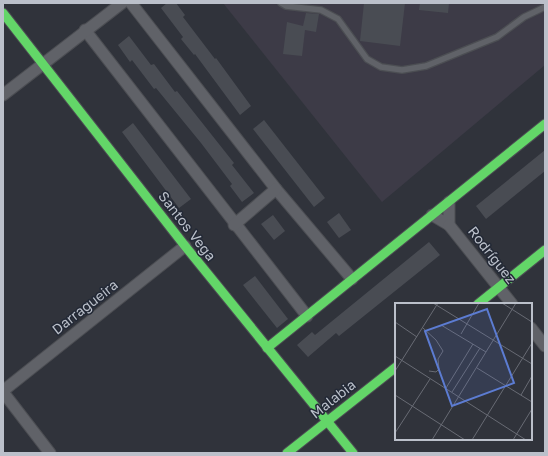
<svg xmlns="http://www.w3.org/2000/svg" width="548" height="456" font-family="'Golos Text',sans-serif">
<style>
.medical{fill:#3d3b47}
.building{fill:#494c53}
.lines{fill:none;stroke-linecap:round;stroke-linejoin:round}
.lane-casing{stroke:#4c4e53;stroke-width:8}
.street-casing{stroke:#4c4e53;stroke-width:13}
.fast-casing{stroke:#4c4e53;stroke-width:11}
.lane{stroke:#606268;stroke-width:5.5}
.street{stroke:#606268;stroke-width:11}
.fast{stroke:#63d668;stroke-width:9}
.labels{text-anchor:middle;stroke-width:3;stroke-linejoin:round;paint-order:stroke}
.street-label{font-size:14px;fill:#bbc0ca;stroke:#232936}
.inset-road{fill:none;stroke:#686b74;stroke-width:1}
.view{fill:#5c7cd2;fill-opacity:0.15;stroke:#5c7cd2;stroke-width:2}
.inset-edge{fill:none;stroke:#bbc0ca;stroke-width:2}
</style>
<rect width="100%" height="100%" fill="#30333b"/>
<path class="medical" d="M223 3H545V65L382 202Z"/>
<g class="building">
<path d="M167 3H176L185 15 183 17 215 59 216 58 251 106 240 115 195 54 194 55 181 39 183 37 161 8Z"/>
<path d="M364 3H405L400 46 360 41Z"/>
<path d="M420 3H449L448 13 419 10Z"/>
<path d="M306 13 319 14 316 32 305 30 302 56 283 54 287 22 303 26Z"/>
<path d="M129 36 151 65 154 64 175 92 177 91 234 163 232 165 254 193 242 202 230 186 232 184 201 143 156 88 154 89 132 60 130 62 118 45Z"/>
<path d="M264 120 325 198 314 207 253 129Z"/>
<path d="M133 123 191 199 179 208 122 132Z"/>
<path d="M545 150V171L486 219 476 206Z"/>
<path d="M339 213 351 230 339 238 327 222Z"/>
<path d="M273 215 285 231 274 240 261 224Z"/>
<path d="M429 242 440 255 339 336 336 333 308 357 297 345 312 332 315 335Z"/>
<path d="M255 276 288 319 277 328 243 285Z"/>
</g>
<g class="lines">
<g class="lane-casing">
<path id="lane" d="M281 3 286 6 321 10 338 19 367 59 381 67 402 70 426 66 497 37 524 17 545 7"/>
</g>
<g class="street-casing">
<g id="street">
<path d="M131 3 276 189 352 279"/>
<path d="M85 30 307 316"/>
<path d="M3 95 122 3"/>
<path d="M432 215 449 225V202"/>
<path d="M234 225 276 189"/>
<path d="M449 225 512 304"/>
<path d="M531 328 545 346"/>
<path d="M3 391 185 246"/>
<path d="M3 392 50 453"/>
</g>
</g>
<g class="fast-casing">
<g id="fast">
<path d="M3 13 185 246 353 453"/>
<path d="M478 304 545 250"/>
<path d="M267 348 545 124"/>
<path d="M287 453 396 367"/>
</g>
</g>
<use href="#lane" class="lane"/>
<use href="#street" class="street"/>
<use href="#fast" class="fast"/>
</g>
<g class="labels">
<g class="street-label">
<text transform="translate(187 226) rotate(52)" y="5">Santos Vega</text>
<text transform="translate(492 255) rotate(52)" y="5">Rodríguez</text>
<text transform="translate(85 307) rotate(-38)" y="5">Darragueira</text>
<text transform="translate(333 399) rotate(-38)" y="5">Malabia</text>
</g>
</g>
<g transform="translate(395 303)">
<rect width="137" height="137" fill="#30333b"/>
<path class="inset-road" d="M38 0 137 61M107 0 137 19M0 19 22 34M46 22 91 49M28 25 41 37 48 48 43 56 44 66 41 69 34 68M66 31 84 0M0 53 131 137M82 65 137 99M0 68 43 0M51 85 78 41M57 89 85 45M0 92 70 137M126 92 137 73M0 130 35 76M37 137 121 0M77 137 137 40M118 137 137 106"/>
<path class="view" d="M92 6 119 80 57 103 30 28Z"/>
<rect width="137" height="137" class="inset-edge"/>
</g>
<rect width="548" height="456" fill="none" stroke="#bbc0ca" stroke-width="8"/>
</svg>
